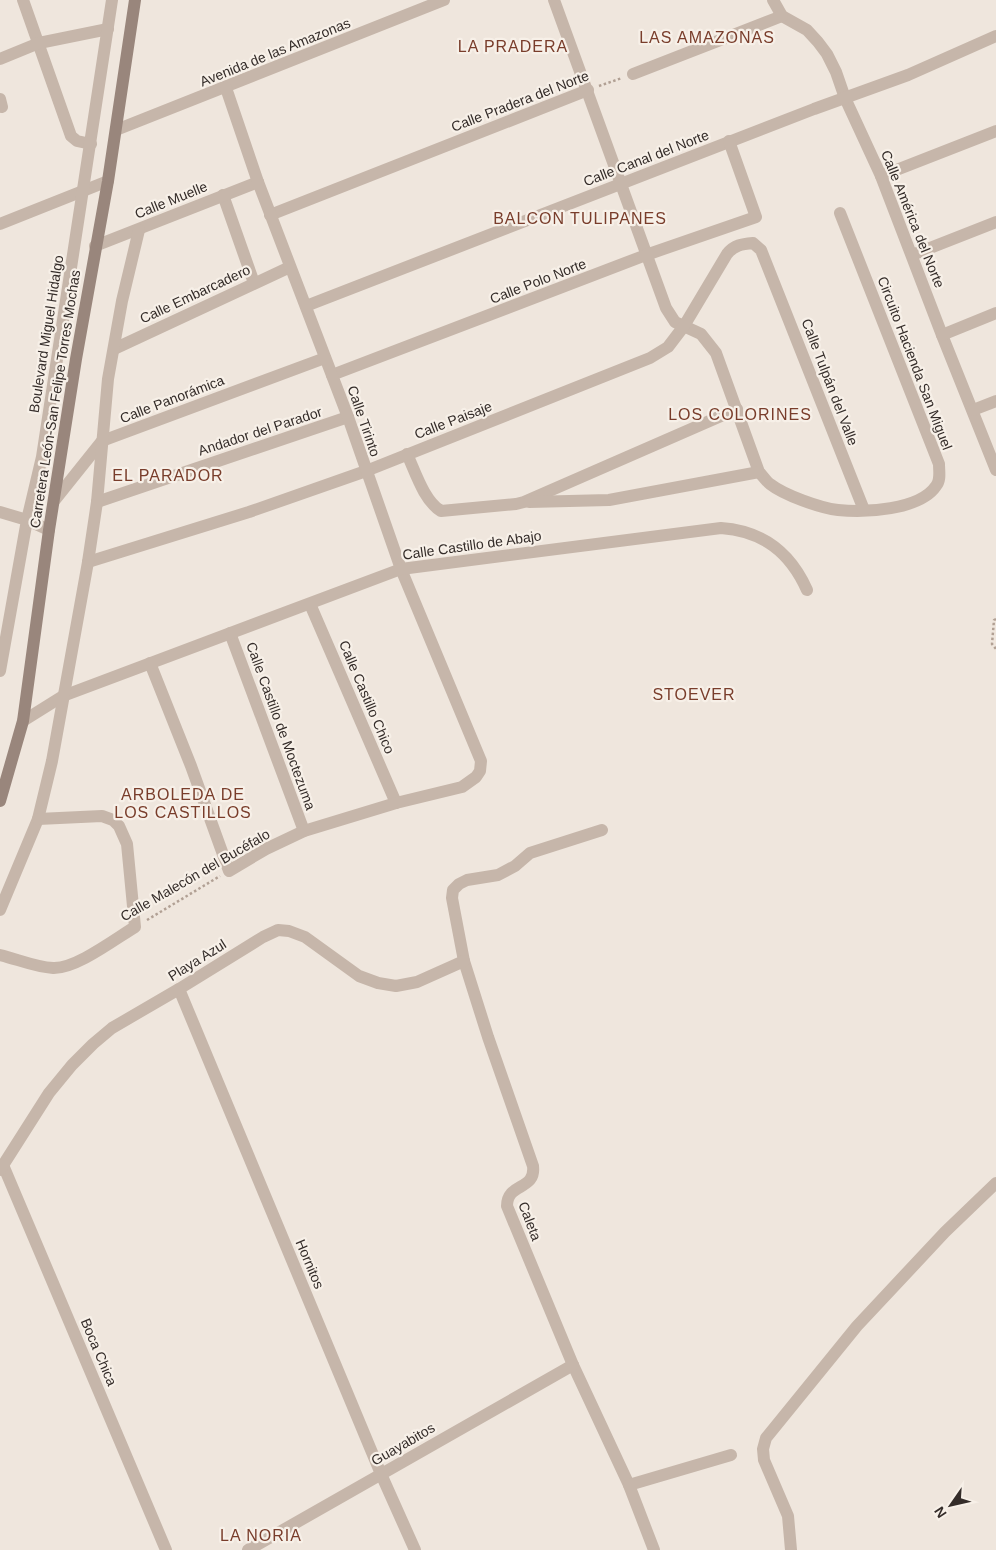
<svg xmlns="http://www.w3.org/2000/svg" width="996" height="1550" font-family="Arial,sans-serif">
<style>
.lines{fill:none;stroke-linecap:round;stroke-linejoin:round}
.path{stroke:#b1a094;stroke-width:2.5;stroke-dasharray:2.5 2.5;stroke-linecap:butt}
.street{stroke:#c6b6aa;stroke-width:12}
.secondary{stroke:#99867c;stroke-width:12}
.labels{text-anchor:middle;stroke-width:4.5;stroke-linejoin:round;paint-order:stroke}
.street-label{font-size:14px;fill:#342c29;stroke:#f7f0e8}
.quarter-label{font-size:16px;letter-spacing:1px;fill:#793d2b;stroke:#f7f0e8}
</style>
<rect width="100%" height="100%" fill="#efe6dd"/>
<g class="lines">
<g class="path">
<path d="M599 86 622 78"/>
<path d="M996 619 994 620 992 644 996 649"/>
<path d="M147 920 220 876"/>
</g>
<g class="street">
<path d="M23 0 71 136 77 141 91 144"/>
<path d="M554 0 666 308 675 322 701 334 716 353 759 472C763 476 766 481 770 484 784 495 820 508 838 510 864 513 920 510 936 486 941 480 939 472 939 464L840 213"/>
<path d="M773 0 782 16 807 30 818 42 827 54 836 72 845 98 881 176 942 335 996 470"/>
<path d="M0 59 39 43 108 29"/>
<path d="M633 74 782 16"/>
<path d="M0 99 2 107"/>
<path d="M116 130 444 0"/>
<path d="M881 176 996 131"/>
<path d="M223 195 254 283"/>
<path d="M270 215 588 90"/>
<path d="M0 224 108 181"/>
<path d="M95 246 258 182"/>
<path d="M912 255 996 222"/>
<path d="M306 306 814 109 908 75 996 36"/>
<path d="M942 335 996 313"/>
<path d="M114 349 290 267"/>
<path d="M332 375 646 255 756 217 729 141"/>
<path d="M973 410 996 401"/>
<path d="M407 454C415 471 424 501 441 511L516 504 524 502 737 409"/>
<path d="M54 501 102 441 325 358"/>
<path d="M97 502 348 417"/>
<path d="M529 502 609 500 759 472"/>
<path d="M0 512 27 520 49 530"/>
<path d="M88 562 249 512 366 471 650 358 668 347 684 326 727 254C734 245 742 244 753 243L761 250 864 510"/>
<path d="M310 604 396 803"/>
<path d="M230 633 304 831"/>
<path d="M150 663 191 766 229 871 266 849 304 831 396 803 462 787 476 777 480 771 481 761 401 569 348 417 258 182 226 88"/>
<path d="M0 671 27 520 42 457 112 0"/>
<path d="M23 721 63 696 401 569 721 528C763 531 790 552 807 590"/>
<path d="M602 830 530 853 515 866 498 875 467 880 459 884 453 890 452 898 464 961 488 1037 533 1166C536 1191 507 1182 507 1206L573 1365 629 1485 654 1550"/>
<path d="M0 910 38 819 52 761 88 562 97 502 108 379 122 301 139 230"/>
<path d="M0 955C17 959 35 967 53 968 76 969 115 939 135 927L127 844 119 826 113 820 102 816 38 819"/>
<path d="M179 989 381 1474 415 1550"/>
<path d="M3 1165 166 1550"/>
<path d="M0 1170 49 1093 72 1065 93 1044 112 1028 179 989 263 937 278 930 289 931 305 937 359 976 378 983 396 986 417 982 464 961"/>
<path d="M629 1485 731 1455"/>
<path d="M248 1550 573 1365"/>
<path d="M791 1550 788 1516 764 1460 763 1449 766 1438 857 1326 945 1232 996 1183"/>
</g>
<path class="secondary" d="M0 801 23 721 49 530 76 359 108 181 135 0"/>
</g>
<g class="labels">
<g class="street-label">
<text transform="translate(275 52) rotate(-22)" y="5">Avenida de las Amazonas</text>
<text transform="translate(520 101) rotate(-21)" y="5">Calle Pradera del Norte</text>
<text transform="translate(646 158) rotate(-21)" y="5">Calle Canal del Norte</text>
<text transform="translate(171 200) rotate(-22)" y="5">Calle Muelle</text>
<text transform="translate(913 219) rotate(68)" y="5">Calle América del Norte</text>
<text transform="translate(538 281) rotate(-21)" y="5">Calle Polo Norte</text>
<text transform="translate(195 294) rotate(-25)" y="5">Calle Embarcadero</text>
<text transform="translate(46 334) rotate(-81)" y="5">Boulevard Miguel Hidalgo</text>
<text transform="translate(915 363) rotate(69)" y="5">Circuito Hacienda San Miguel</text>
<text transform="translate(830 382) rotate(69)" y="5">Calle Tulpán del Valle</text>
<text transform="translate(55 399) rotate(-81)" y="5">Carretera León-San Felipe Torres Mochas</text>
<text transform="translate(172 399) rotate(-21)" y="5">Calle Panorámica</text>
<text transform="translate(453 420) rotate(-21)" y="5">Calle Paisaje</text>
<text transform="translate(364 421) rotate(71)" y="5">Calle Tirinto</text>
<text transform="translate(260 431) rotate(-18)" y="5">Andador del Parador</text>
<text transform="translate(472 545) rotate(-8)" y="5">Calle Castillo de Abajo</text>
<text transform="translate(367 697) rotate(67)" y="5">Calle Castillo Chico</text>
<text transform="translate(281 726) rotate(70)" y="5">Calle Castillo de Moctezuma</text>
<text transform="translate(195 875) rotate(-30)" y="5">Calle Malecón del Bucéfalo</text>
<text transform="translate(197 960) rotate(-32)" y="5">Playa Azul</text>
<text transform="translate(530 1221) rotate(69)" y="5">Caleta</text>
<text transform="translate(310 1264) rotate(67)" y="5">Hornitos</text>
<text transform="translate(99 1352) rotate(67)" y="5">Boca Chica</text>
<text transform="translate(403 1444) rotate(-30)" y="5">Guayabitos</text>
</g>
<g class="quarter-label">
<text x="707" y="43">LAS AMAZONAS</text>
<text x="513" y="52">LA PRADERA</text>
<text x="580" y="224">BALCON TULIPANES</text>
<text x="740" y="420">LOS COLORINES</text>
<text x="168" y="481">EL PARADOR</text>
<text x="694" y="700">STOEVER</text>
<text x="183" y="800">ARBOLEDA DE<tspan x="183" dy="18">LOS CASTILLOS</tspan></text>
<text x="261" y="1541">LA NORIA</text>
</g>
</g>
<g transform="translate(951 1505) rotate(236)" stroke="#f7f0e8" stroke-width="4" paint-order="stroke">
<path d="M0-4L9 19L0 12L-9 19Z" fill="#342c29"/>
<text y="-8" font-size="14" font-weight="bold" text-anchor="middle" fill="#342c29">N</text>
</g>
</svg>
